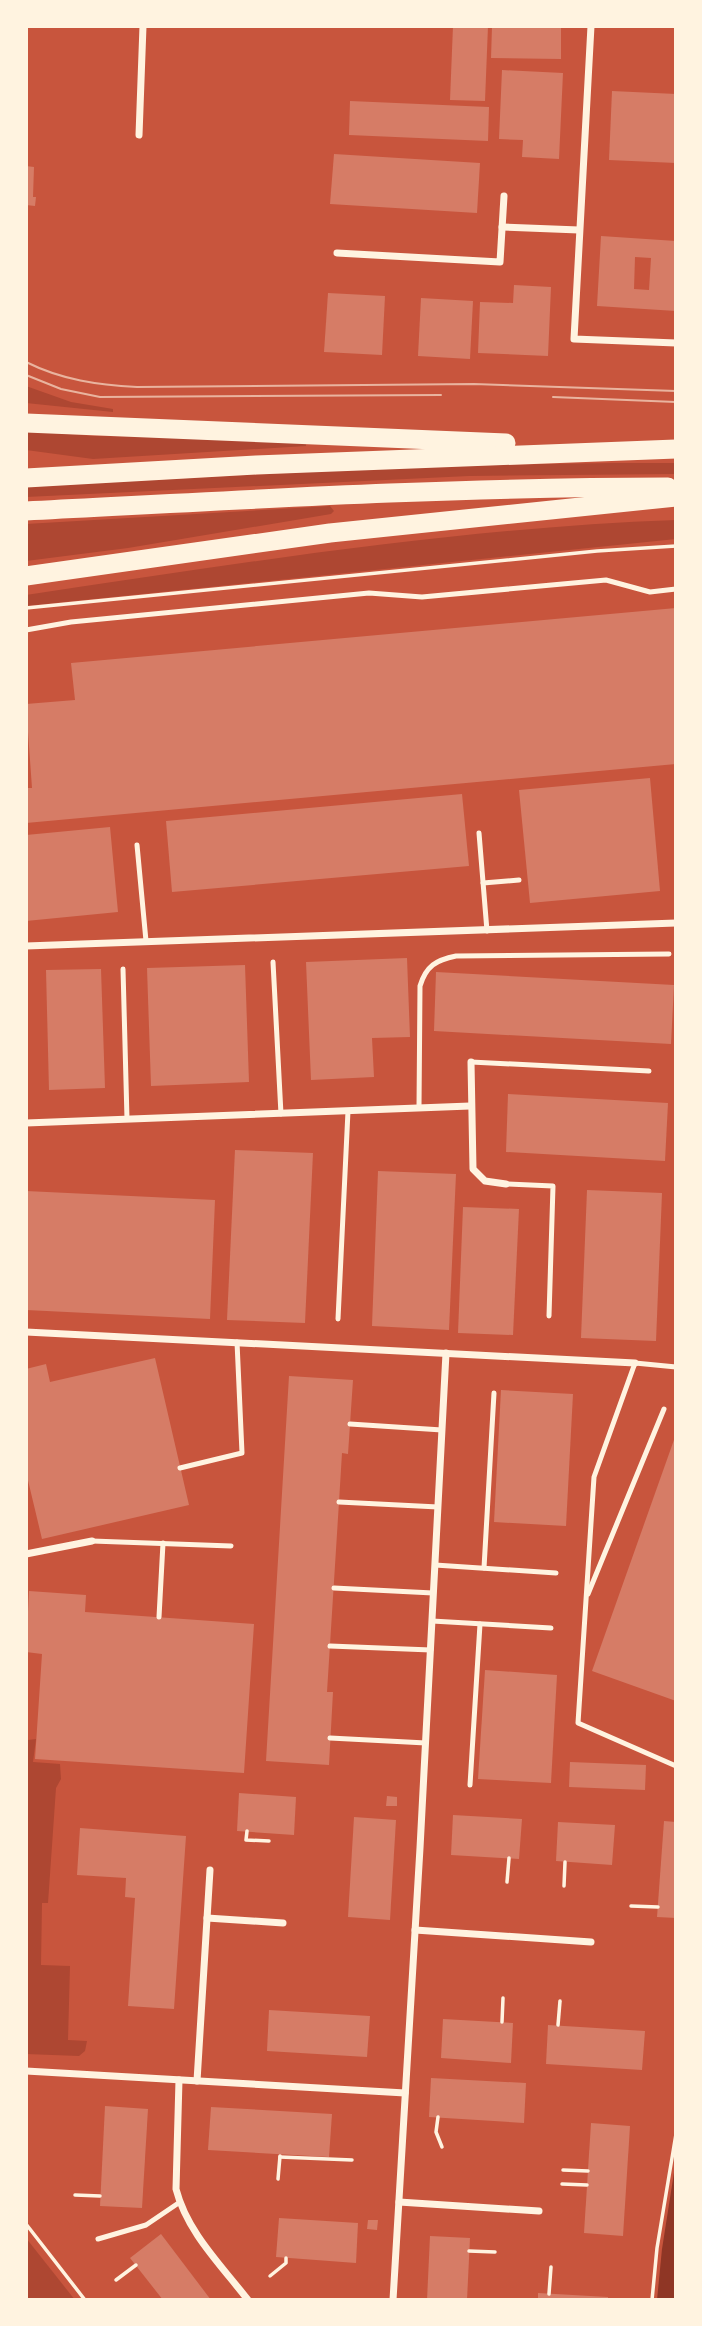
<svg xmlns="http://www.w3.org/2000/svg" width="702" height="2326" font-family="Poppins,sans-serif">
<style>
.green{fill:#ae4732}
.water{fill:#8f3625}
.building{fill:#d67c66;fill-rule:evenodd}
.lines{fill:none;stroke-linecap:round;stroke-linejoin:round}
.path{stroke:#fff3e0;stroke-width:3.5}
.service{stroke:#fff3e0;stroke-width:5}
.minor{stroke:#fff3e0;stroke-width:7}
.trunk{stroke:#fff3e0;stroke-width:19}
.tram{stroke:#e9b49f;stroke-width:2}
</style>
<rect width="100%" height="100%" fill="#c8553d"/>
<g class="green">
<path d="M26 386 71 402 113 409V412L26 403Z"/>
<path d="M26 431 95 436 306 439V446L93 459 26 450Z"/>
<path d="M676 463V474L469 476 26 497V487C243 475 459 462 676 463Z"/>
<path d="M330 506 334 511 331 514 128 548 26 561V524Z"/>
<path d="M676 520V539L26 606V595C242 563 457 528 676 520Z"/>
<path d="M36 1739 33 1762 60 1764 61 1779 56 1788 48 1903H42L41 1965 70 1966 68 2040 87 2041 85 2051 79 2056 26 2054V1754L28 1753V1740Z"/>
<path d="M26 2238 75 2300H26Z"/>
</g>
<path class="water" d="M676 2160V2300H657L662 2249Z"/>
<g class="building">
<path d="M453 26H488L485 101 450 100Z"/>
<path d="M492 26H561V59L491 58Z"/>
<path d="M502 70 563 73 559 159 522 157 523 140 499 139Z"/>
<path d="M612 91 676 94V163L609 160Z"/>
<path d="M350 101 489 107 488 141 349 135Z"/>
<path d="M334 154 480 163 477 213 330 204Z"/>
<path d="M26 166 34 167 33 197H36L35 206 26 205Z"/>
<path d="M601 236 676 241V311L597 306ZM635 257 651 258 649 290 634 289Z"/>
<path d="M514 285 551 287 548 356 478 353 480 302 513 303Z"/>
<path d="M328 293 385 296 382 355 324 352Z"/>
<path d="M421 298 473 301 470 359 418 356Z"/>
<path d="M676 608V764L26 823V788H32L26 704 75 700 71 663Z"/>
<path d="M650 778 660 891 530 903 519 790Z"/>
<path d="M462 794 469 866 172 892 166 821Z"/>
<path d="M110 827 118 912 26 921V835Z"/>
<path d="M407 958 410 1037 372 1038 374 1077 311 1080 306 962Z"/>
<path d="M245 965 249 1082 151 1086 147 968Z"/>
<path d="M101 969 105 1088 49 1090 46 970Z"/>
<path d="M436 972 674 985 671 1044 434 1031Z"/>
<path d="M508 1094 668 1103 665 1161 506 1152Z"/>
<path d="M235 1150 313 1153 305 1323 227 1320Z"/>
<path d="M378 1171 456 1174 449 1330 372 1326Z"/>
<path d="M587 1190 662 1193 656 1341 581 1338Z"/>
<path d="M26 1191 215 1200 210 1319 26 1310Z"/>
<path d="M463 1207 519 1209 513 1335 458 1333Z"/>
<path d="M155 1358 189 1505 42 1539 26 1472V1369L46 1364 50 1382Z"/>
<path d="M289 1376 353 1380 348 1454 342 1453 339 1502 327 1692H333L329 1765 266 1761Z"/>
<path d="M501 1390 573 1394 566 1526 494 1522Z"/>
<path d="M675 1437H676V1701L592 1671Z"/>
<path d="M29 1591 86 1595 85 1612 254 1624 244 1773 35 1759 42 1654 26 1652Z"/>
<path d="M485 1670 557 1675 551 1783 478 1779Z"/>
<path d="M570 1762 646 1765 645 1790 569 1787Z"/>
<path d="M239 1793 296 1797 294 1835 237 1831Z"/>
<path d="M387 1796 397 1797V1806H386Z"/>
<path d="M453 1815 522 1819 519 1859 451 1855Z"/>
<path d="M354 1817 396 1820 390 1920 348 1917Z"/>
<path d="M664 1821 676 1822V1918L657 1917Z"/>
<path d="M558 1822 615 1825 612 1865 556 1861Z"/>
<path d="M80 1828 186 1836 174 2009 128 2006 135 1898 125 1897 126 1878 77 1875Z"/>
<path d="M269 2010 370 2016 367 2057 267 2051Z"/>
<path d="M443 2019 513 2023 511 2063 441 2058Z"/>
<path d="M548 2025 645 2031 642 2070 546 2064Z"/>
<path d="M431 2078 526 2083 524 2123 429 2117Z"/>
<path d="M105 2106 148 2109 142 2208 100 2206Z"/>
<path d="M211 2107 332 2114 329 2157 208 2150Z"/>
<path d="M591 2123 630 2126 623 2236 584 2233Z"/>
<path d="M279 2218 358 2223 356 2263 276 2257Z"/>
<path d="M368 2220H378L377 2230 367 2229Z"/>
<path d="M161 2234 211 2300H163L130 2258Z"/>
<path d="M430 2236 470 2238 467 2300H427Z"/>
<path d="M538 2293 608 2297V2300H538Z"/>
</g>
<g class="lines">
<g class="path">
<path d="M26 608 597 551 676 546"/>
<path d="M247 1831 246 1840 269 1841"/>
<path d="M507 1882 509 1858"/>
<path d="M564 1886 565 1862"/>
<path d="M631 1906 658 1907"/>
<path d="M502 2022 503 1998"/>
<path d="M558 2025 560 2001"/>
<path d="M438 2117 436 2132 442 2147"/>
<path d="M280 2157 352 2160"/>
<path d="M563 2170 588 2171"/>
<path d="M278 2179 280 2156"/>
<path d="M562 2184 587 2185"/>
<path d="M75 2195 100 2196"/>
<path d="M26 2224 85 2300"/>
<path d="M469 2251 495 2252"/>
<path d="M270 2276 286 2263V2258"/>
<path d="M116 2280 136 2265"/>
<path d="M549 2294 551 2267"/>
<path d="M652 2300 657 2248 676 2134"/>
</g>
<g class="service">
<path d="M26 630 71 622 369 593 422 597 606 580 650 592 676 589"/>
<path d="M479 833 487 931"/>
<path d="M137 845 146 941"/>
<path d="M483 883 519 880"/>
<path d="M273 962 281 1114"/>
<path d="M123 969 127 1119"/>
<path d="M471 1062 649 1071"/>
<path d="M419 1108 420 986C426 966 436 960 456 956L669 954"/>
<path d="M506 1184 553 1186 549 1316"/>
<path d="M338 1319 348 1111"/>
<path d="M676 1367 635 1363 594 1477 578 1723 676 1766"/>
<path d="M350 1424 442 1430"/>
<path d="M180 1468 242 1453 237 1342"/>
<path d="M339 1502 438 1507"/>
<path d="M92 1541 231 1546"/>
<path d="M435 1565 556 1573"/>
<path d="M484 1568 494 1393"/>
<path d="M334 1588 433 1593"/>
<path d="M588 1594 664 1409"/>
<path d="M159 1617 163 1543"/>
<path d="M432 1621 551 1628"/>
<path d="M330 1646 431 1650"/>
<path d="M330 1738 426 1743"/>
<path d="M470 1785 480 1624"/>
<path d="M98 2239 146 2225 180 2202"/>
</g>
<g class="minor">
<path d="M591 26 574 339 676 343"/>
<path d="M139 135 143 26"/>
<path d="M502 227 579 230"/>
<path d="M337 253 500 262 504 196"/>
<path d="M26 946 676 923"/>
<path d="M471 1062 473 1169 485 1181 506 1184"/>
<path d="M26 1123 470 1106"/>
<path d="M26 1332 635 1363"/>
<path d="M26 1554 92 1541"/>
<path d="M207 1918 283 1923"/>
<path d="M415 1930 591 1942"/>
<path d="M26 2071 405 2093"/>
<path d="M179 2080 176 2189C187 2232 221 2265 248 2300"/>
<path d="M197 2081 210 1870"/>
<path d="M399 2202 539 2211"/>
<path d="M393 2300 420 1848 446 1353"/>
</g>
<g class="trunk">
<path d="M26 423 506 443"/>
<path d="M26 478 256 465 676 449"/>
<path d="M26 511C240 500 454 487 668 487"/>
<path d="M26 576 330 533 676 497"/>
</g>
<g class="tram">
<path d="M26 362C62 380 98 385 137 387L474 384 676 391"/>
<path d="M26 375 61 389 100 397 441 395"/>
<path d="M553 397 676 402"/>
</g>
</g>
<rect width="702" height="2326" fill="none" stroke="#fff3e0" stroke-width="56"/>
</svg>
